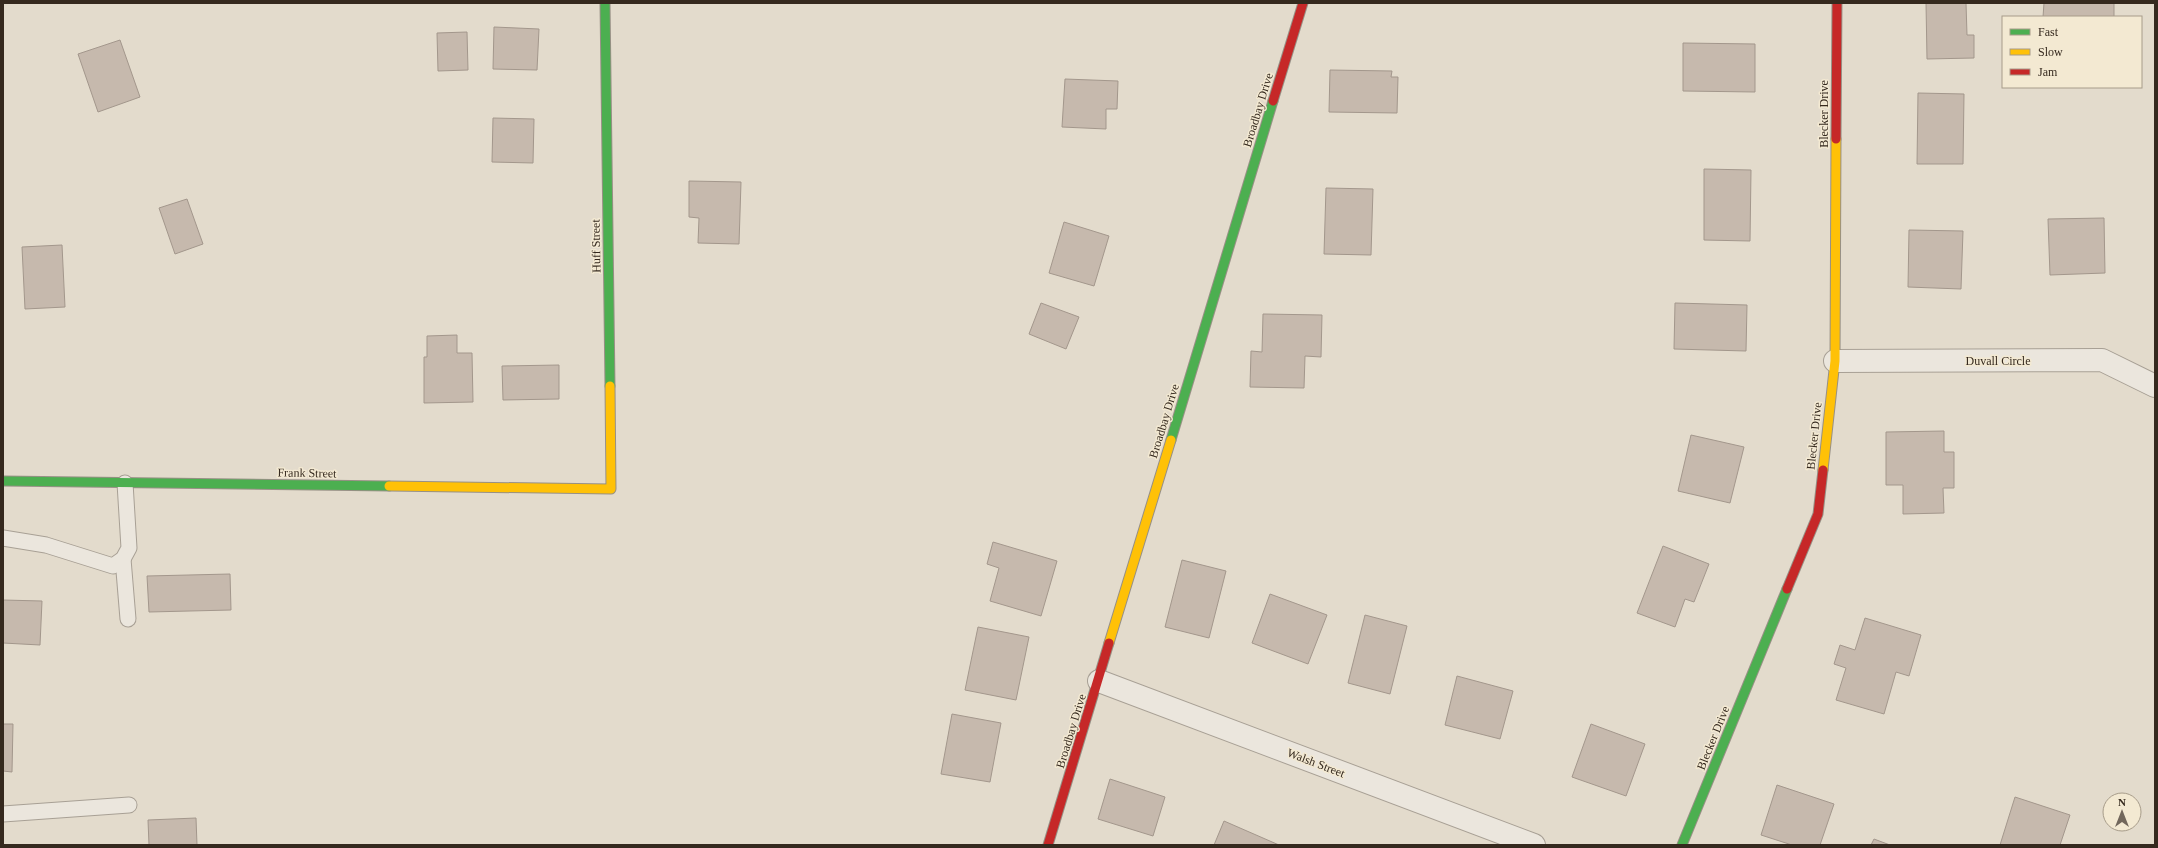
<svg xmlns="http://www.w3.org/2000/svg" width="2158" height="848" font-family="'Times New Roman',serif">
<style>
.building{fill:#c6b9ad;stroke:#a3978c}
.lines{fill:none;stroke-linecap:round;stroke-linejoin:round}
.lane-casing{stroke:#a8a095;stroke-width:17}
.street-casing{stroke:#a8a095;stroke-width:24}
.fast-casing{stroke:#979085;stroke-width:11}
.slow-casing{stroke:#979085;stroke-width:11}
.jam-casing{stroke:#979085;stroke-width:11}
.lane{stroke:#ebe6dd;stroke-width:15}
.street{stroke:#ebe6dd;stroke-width:22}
.fast{stroke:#4caf50;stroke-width:9}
.slow{stroke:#ffc107;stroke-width:9}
.jam{stroke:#c62828;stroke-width:9}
.labels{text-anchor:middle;stroke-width:3;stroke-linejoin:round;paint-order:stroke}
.street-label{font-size:12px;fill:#35291e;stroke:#f3e9d2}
</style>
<rect width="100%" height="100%" fill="#e3dbcc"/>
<g class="building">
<path d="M1926 3H1966L1967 35H1974V58L1927 59Z"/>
<path d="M2044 3H2114V17H2043Z"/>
<path d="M494 27 539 29 537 70 493 69Z"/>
<path d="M467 32 468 70 438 71 437 33Z"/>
<path d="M120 40 140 97 98 112 78 54Z"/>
<path d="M1683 43 1755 44V92L1683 91Z"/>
<path d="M1330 70 1392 71 1391 77H1398L1397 113 1329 112Z"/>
<path d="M1065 79 1118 81 1117 109H1106V129L1062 127Z"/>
<path d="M1918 93 1964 94 1963 164H1917Z"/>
<path d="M493 118 534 119 533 163 492 162Z"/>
<path d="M1704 169 1751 170 1750 241 1704 240Z"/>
<path d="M689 181 741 182 739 244 698 243 699 218 689 217Z"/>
<path d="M1326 188 1373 189 1371 255 1324 254Z"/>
<path d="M187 199 203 244 175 254 159 208Z"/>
<path d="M2104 218 2105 273 2050 275 2048 219Z"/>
<path d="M1064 222 1109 236 1094 286 1049 273Z"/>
<path d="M1909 230 1963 231 1961 289 1908 287Z"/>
<path d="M62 245 65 307 25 309 22 247Z"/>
<path d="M1041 303 1079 317 1066 349 1029 334Z"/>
<path d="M1675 303 1747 305 1746 351 1674 349Z"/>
<path d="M1263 314 1322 315 1321 357 1305 356 1304 388 1250 387 1251 351 1262 352Z"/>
<path d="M457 335V353H472L473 402 424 403V357H427V336Z"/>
<path d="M559 365V399L503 400 502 366Z"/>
<path d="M1944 431V452H1954V488H1943L1944 513 1903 514V485H1886V432Z"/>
<path d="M1691 435 1744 447 1730 503 1678 491Z"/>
<path d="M993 542 1057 561 1041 616 990 601 999 568 987 564Z"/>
<path d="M1663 546 1709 564 1694 602 1685 599 1675 627 1637 613Z"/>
<path d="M1182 560 1226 571 1209 638 1165 627Z"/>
<path d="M230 574 231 610 149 612 147 576Z"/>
<path d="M1270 594 1327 615 1308 664 1252 643Z"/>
<path d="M3 600 42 601 40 645 3 643Z"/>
<path d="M1365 615 1407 626 1390 694 1348 683Z"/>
<path d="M1865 618 1921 635 1909 676 1896 672 1884 714 1836 700 1846 668 1834 664 1840 645 1855 650Z"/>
<path d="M978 627 1029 637 1016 700 965 690Z"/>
<path d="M1457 676 1513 691 1500 739 1445 725Z"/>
<path d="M952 714 1001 723 990 782 941 774Z"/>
<path d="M3 724H13L12 772 3 771Z"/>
<path d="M1591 724 1645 744 1626 796 1572 777Z"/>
<path d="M1110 779 1165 797 1153 836 1098 819Z"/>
<path d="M1777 785 1834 804 1820 845H1792L1761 835Z"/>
<path d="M2015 797 2070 815 2060 845H2000Z"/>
<path d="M196 818 197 845H149L148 820Z"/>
<path d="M1224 821 1279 845H1214Z"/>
<path d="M1874 839 1890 845H1871Z"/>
</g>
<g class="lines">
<g class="lane-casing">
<g id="lane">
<path d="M3 538 46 545 113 566 123 559 129 548 125 483"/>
<path d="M123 559 128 619"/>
<path d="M3 814 129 805"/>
</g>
</g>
<g class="street-casing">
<g id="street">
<path d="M1835 361 2102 360 2155 386"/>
<path d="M1099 681 1534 845"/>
</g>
</g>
<g class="fast-casing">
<g id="fast">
<path d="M605 3 610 386"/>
<path d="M1171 440 1273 101"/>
<path d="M3 481 389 486"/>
<path d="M1682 845 1787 589"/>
</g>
</g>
<g class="slow-casing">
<g id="slow">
<path d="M1823 470 1835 361 1836 139"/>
<path d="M389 486 611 489 610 386"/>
<path d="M1109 643 1171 440"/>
</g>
</g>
<g class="jam-casing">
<g id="jam">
<path d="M1273 101 1303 3"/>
<path d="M1836 139 1837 3"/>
<path d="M1787 589 1818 514 1823 470"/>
<path d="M1048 845 1109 643"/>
</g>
</g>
<use href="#lane" class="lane"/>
<use href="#street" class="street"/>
<use href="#fast" class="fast"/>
<use href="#slow" class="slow"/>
<use href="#jam" class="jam"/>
</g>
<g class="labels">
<g class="street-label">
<text transform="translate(1258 110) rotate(-73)" y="4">Broadbay Drive</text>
<text transform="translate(1824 114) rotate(-90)" y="4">Blecker Drive</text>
<text transform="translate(596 246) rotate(-91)" y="4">Huff Street</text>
<text x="1998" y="365">Duvall Circle</text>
<text transform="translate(1164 421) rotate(-73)" y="4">Broadbay Drive</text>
<text transform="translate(1814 436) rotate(-84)" y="4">Blecker Drive</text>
<text transform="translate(307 473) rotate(1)" y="4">Frank Street</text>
<text transform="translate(1071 731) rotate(-73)" y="4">Broadbay Drive</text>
<text transform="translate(1713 738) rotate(-68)" y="4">Blecker Drive</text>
<text transform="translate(1316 763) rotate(21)" y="4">Walsh Street</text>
</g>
</g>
<rect width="2158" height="848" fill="none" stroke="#35291e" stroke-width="8"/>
<rect x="2002" y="16" width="140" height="72" fill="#f3e9d2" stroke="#a79c8a"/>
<rect x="2010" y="29" width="20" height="6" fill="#4caf50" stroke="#a79c8a"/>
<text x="2038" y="36" font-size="12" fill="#35291e">Fast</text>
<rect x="2010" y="49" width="20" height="6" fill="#ffc107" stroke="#a79c8a"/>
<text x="2038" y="56" font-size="12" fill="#35291e">Slow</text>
<rect x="2010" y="69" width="20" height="6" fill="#c62828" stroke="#a79c8a"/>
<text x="2038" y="76" font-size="12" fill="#35291e">Jam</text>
<g transform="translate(2122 812)"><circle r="19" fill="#f3e9d2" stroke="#a79c8a"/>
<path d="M0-3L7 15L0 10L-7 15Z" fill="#72675b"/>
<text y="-6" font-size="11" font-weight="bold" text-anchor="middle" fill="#35291e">N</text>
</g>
</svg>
